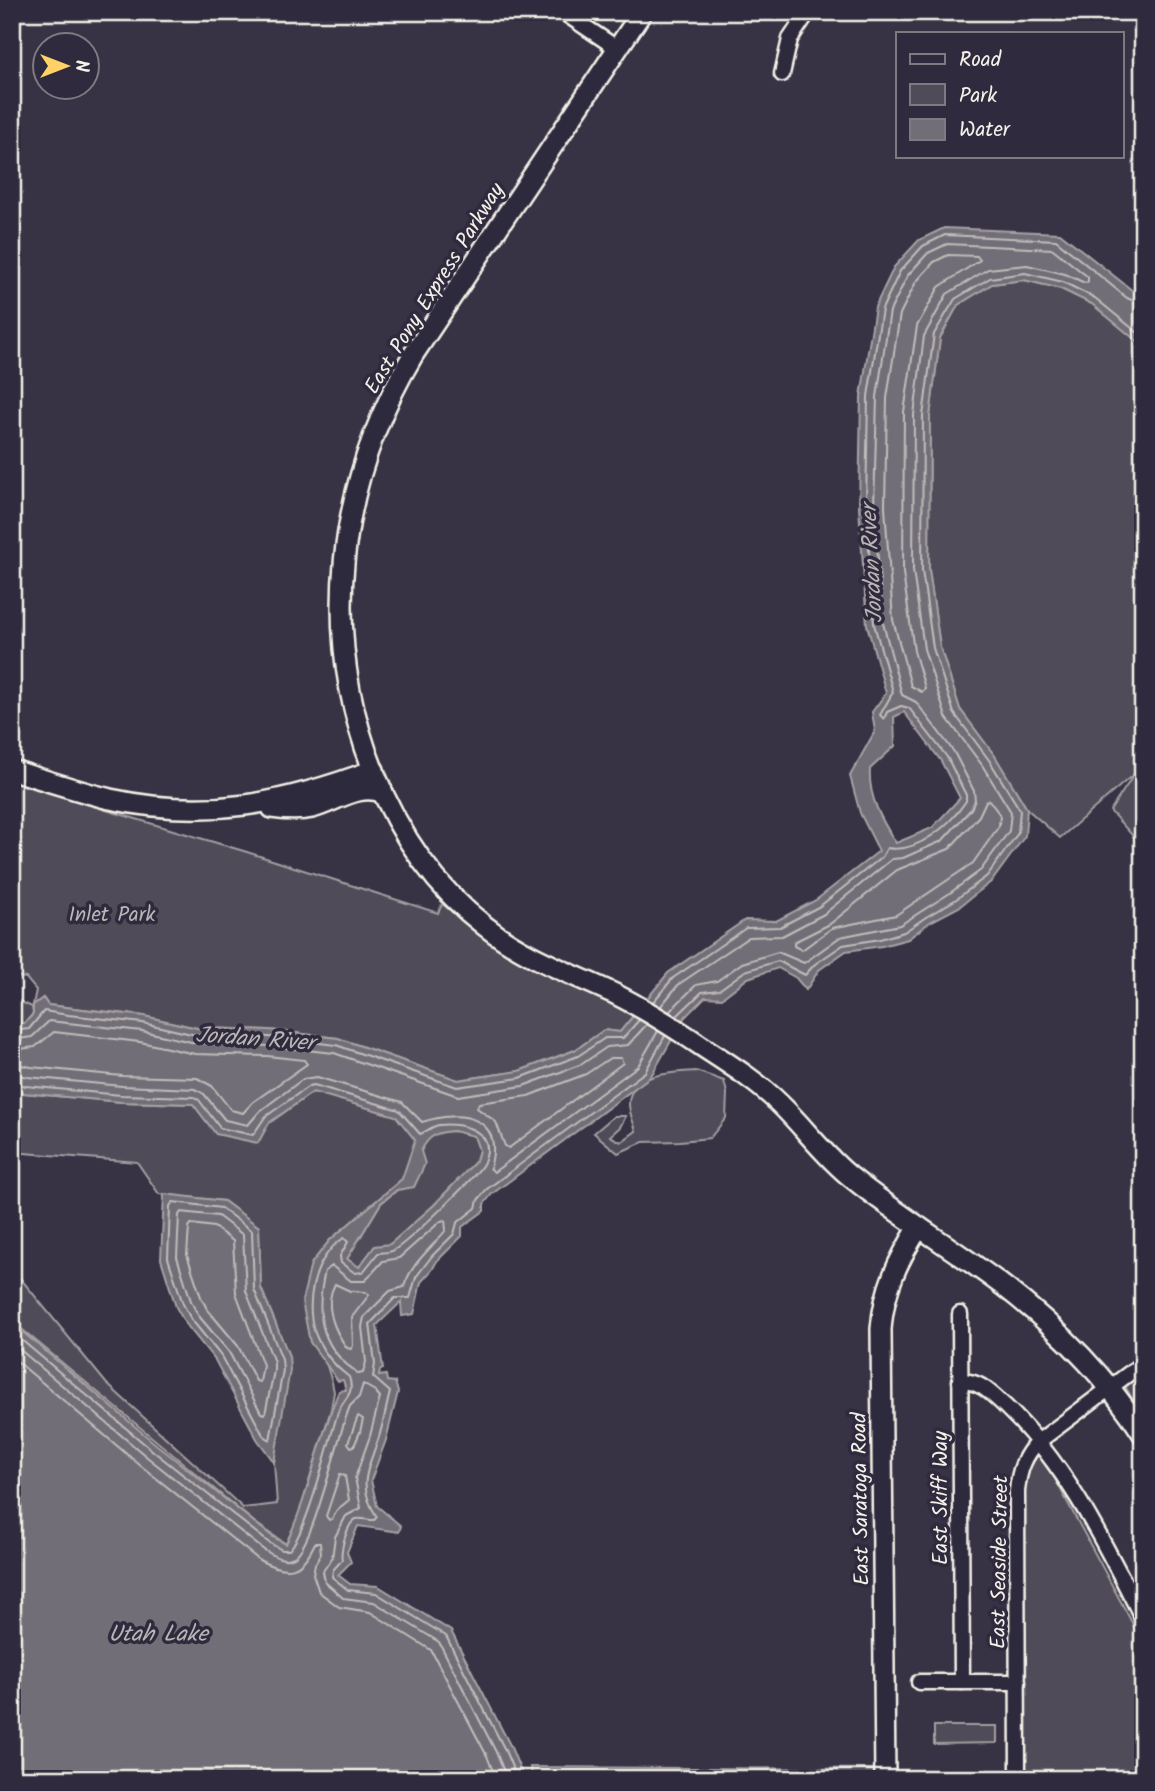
<svg xmlns="http://www.w3.org/2000/svg" width="1155" height="1791" font-family="Kalam,sans-serif">
<style>
.green{fill:#504b59;stroke:#a29ea0;stroke-width:2}
.water{fill:#726e77;stroke:#a6a2a4;stroke-width:2;fill-rule:evenodd}
.lines{fill:none;stroke-linecap:round;stroke-linejoin:round}
.shore{stroke:#c0bdbb;stroke-width:2}
.street-casing{stroke:#f4f1e8;stroke-width:19}
.secondary-casing{stroke:#f4f1e8;stroke-width:24}
.street{stroke:#2f2a3d;stroke-width:14}
.secondary{stroke:#2f2a3d;stroke-width:19}
.labels{text-anchor:middle;stroke-width:7;stroke-linejoin:round;paint-order:stroke}
.street-label{font-size:21px;fill:#f4f1e8;stroke:#2f2a3d}
.park-label{font-size:21px;fill:#bbb7b6;stroke:#2f2a3d}
.water-label{font-size:23px;font-style:italic;fill:#bab6b5;stroke:#2f2a3d}
</style>
<rect width="100%" height="100%" fill="#373244"/>
<filter id="ink" filterUnits="userSpaceOnUse"><feTurbulence type="fractalNoise" baseFrequency=".0143" numOctaves="2"/><feDisplacementMap in="SourceGraphic" scale="14" xChannelSelector="R" yChannelSelector="G"/><feConvolveMatrix kernelMatrix="1 2 1 2 8 2 1 2 1" color-interpolation-filters="sRGB"/></filter>
<g filter="url(#ink)">
<g class="green">
<path d="M1024 280 1061 289 1092 304 1143 346V847L1110 811 1135 773 1060 838 1027 809 995 756 960 709 940 647 929 570 930 416 940 338 958 305 992 284Z"/>
<path d="M12 782 247 852 438 913 442 904C466 923 491 942 517 957 555 979 596 991 634 1015L620 1032 604 1030 575 1050 519 1071 458 1080 338 1038 269 1030 197 1028 144 1016 48 1005 43 998 33 1005 36 990 26 978 12 976Z"/>
<path d="M12 998 32 1007 33 1014 25 1023 12 1024Z"/>
<path d="M696 1071 724 1081 727 1093 726 1118 710 1138 680 1141 643 1142 618 1153 594 1133 614 1116H626L620 1127 610 1136 621 1142 636 1131C634 1123 629 1113 629 1104 629 1072 674 1073 696 1071Z"/>
<path d="M12 1088 23 1093 121 1102 193 1104 216 1134 269 1123 313 1092 396 1116 416 1141 402 1179 330 1240 311 1264 303 1302 310 1342 326 1363 332 1382 334 1392 331 1409 299 1515 286 1544 254 1522 12 1321V1268L106 1383 243 1508 277 1504 274 1462 289 1357 261 1288 259 1227 224 1201 159 1194 137 1162 12 1152Z"/>
<path d="M454 1131 474 1136 479 1150 476 1161 434 1205 390 1245 375 1246 359 1267 347 1259 381 1203 397 1190 427 1139 438 1132Z"/>
<path d="M1143 1372V1419L1124 1384Z"/>
<path d="M1040 1451 1143 1643V1779H1025L1023 1479Z"/>
<path d="M934 1726H997V1743L934 1744Z"/>
<path d="M530 1767 875 1769V1779H534Z"/>
</g>
<g class="water">
<path d="M944 228 1060 233 1143 299V346L1092 304 1061 289 1024 280 992 284 958 305 940 338 930 416 929 570 940 647 960 709 995 756 1027 809 1025 836 992 881 959 907 930 922 908 939 882 946 846 951 819 970 806 990 796 978 778 968 748 978 722 998 705 997 684 1018 651 1076 492 1194 484 1204V1211L462 1227V1236L437 1261 432 1270 421 1282 414 1314 402 1316 401 1302 377 1325 383 1369 380 1370 379 1376 386 1375 387 1381 395 1382 398 1392 386 1440 371 1480 377 1506 401 1526 399 1532 358 1526 347 1552 351 1562 338 1575 350 1584 378 1586 451 1631 510 1745 524 1779H12V1323L157 1445 273 1537 286 1544C309 1495 318 1441 339 1391L346 1390 343 1380 338 1381 310 1342 302 1301 311 1264 330 1240 402 1179 415 1140 396 1116 313 1092 269 1123 258 1143 216 1134 193 1104 121 1102 23 1093 12 1088V1024L25 1023 33 1014V1005L43 998 48 1005 144 1016 197 1028 269 1030 338 1038 458 1080 519 1071 575 1050 604 1030 620 1032 668 973 745 920 776 921 816 900 879 851 860 813 850 776 875 731 872 712 886 693 867 625 859 507 861 396 875 307 894 267 919 240ZM904 712 941 761 960 798 932 828 896 843C882 821 868 797 870 769L895 746 894 717ZM454 1131 474 1136 479 1150 476 1161 434 1205 390 1244 375 1246 359 1267 347 1259 381 1203 397 1190 414 1187 425 1164 421 1151C429 1135 437 1132 454 1131Z"/>
<path d="M164 1194 224 1201 259 1227 261 1288 289 1356 290 1370 274 1462 257 1439 215 1360 185 1323 176 1307 161 1259Z"/>
</g>
<g class="lines">
<g class="shore">
<path d="M948 255 977 256 980 260 939 287 917 326 904 412 903 573 914 651 925 688 922 692 911 686 893 620 885 507 887 398 900 314 916 282 934 262Z"/>
<path d="M989 800 1000 815 999 826 973 863 896 915 832 928 802 950 794 946V942L830 924 897 870 949 849 979 816 986 801Z"/>
<path d="M653 1002 673 978 746 928 780 927 820 906 882 857 887 848C917 854 950 825 966 801V795L947 757 909 708 901 706 887 712 884 719 880 715 893 692 874 624 866 507 868 396 882 309 900 271 923 246 945 235 1056 240 1127 298 1143 305"/>
<path d="M661 1006 679 984 749 937 782 936 824 914 892 859 903 858 942 841 971 809 975 800 974 791 954 752 916 702 902 695 883 623 874 507 877 397 890 311 908 275 928 253 947 244 1053 249 1088 277V282L1085 283 1065 274 1027 265 988 269 947 294 924 336 914 415 913 570 924 649 946 717 982 765 1011 812 1009 831 981 870 950 893 900 925 840 937 804 963 778 952 742 963 717 981 696 985 669 1012"/>
<path d="M677 1016 702 992 719 990 745 971 778 961 805 975 815 964 843 945 880 939 904 932 926 917 955 900 987 876 1018 833 1020 810 989 760 954 713 933 648 922 570 923 416 934 334 955 299 990 278 1025 273 1063 282 1095 298 1143 337"/>
<path d="M12 1031 29 1029 44 1011 68 1015 143 1023 196 1035 269 1037 336 1045 457 1087 520 1078 578 1056 605 1038H623L639 1020"/>
<path d="M12 1040 32 1037 49 1021 142 1031 196 1043 268 1046 334 1053 458 1096 523 1086 582 1064 607 1047 628 1045 647 1024"/>
<path d="M12 1050 35 1047 54 1032 140 1042 195 1054 267 1056 304 1060 307 1064 253 1102 243 1113 231 1110 212 1086 197 1078 122 1076 31 1067 12 1063"/>
<path d="M610 1058H621L623 1063 509 1148 505 1146 496 1122 477 1108 479 1103 528 1096 586 1074Z"/>
<path d="M12 1073 28 1077 122 1086 195 1089 204 1094 225 1120 248 1125 260 1111 303 1079 317 1077 402 1102 422 1122C461 1109 505 1116 490 1168L494 1172 638 1066 658 1031"/>
<path d="M12 1082 26 1086 121 1095 194 1097 199 1100 220 1128 253 1135 265 1117 309 1086 314 1085 399 1110 420 1134C426 1132 432 1126 439 1125 463 1122 499 1132 483 1164 476 1177 408 1242 394 1250 390 1253 383 1252 378 1253L363 1272 355 1273 341 1263 340 1256 348 1242 344 1238C313 1256 302 1309 318 1340 325 1355 337 1368 349 1377 355 1395 345 1396 338 1412 329 1440 307 1533 289 1550H282L268 1542 153 1451 12 1332"/>
<path d="M173 1202 221 1208 252 1231 254 1289 282 1359 283 1370 270 1440 263 1435 221 1356 191 1319 183 1304 168 1258 170 1206Z"/>
<path d="M181 1212 218 1216 243 1235 246 1291 274 1362V1371L265 1414 261 1413 229 1352 198 1315 191 1301 177 1257 179 1215Z"/>
<path d="M445 1220 446 1230C431 1249 411 1263 404 1287L390 1291 364 1317 362 1327 366 1362 363 1373 358 1374C354 1369 349 1367 345 1363 317 1337 317 1305 325 1271L332 1266 351 1281H365L383 1261 399 1258 441 1221Z"/>
<path d="M191 1224 214 1227 233 1241 236 1293 263 1365 260 1382 256 1381 238 1346 207 1309 201 1297 187 1255 189 1227Z"/>
<path d="M335 1284 350 1291 366 1292 369 1295 352 1317 353 1346 351 1349 347 1348C334 1330 323 1305 335 1284Z"/>
<path d="M12 1343 147 1457 264 1550C273 1555 283 1563 294 1557 314 1546 338 1433 350 1406L359 1397 363 1384 375 1391 380 1397 370 1436 355 1478 361 1508 346 1516 335 1537 332 1558 323 1571 325 1582 343 1598 374 1602 439 1642 496 1752 507 1779"/>
<path d="M12 1357 141 1466 259 1560C288 1575 301 1573 315 1543H320L321 1554 315 1564 313 1574 319 1592 339 1607 370 1612 431 1650 487 1756 496 1779"/>
<path d="M358 1416 363 1419 360 1432 354 1446 351 1447 348 1443Z"/>
<path d="M340 1474 345 1476 349 1500 338 1509 332 1519 329 1520 326 1516Z"/>
<path d="M517 1779 504 1748 446 1636 376 1593 348 1590 332 1577 333 1570 342 1560C340 1551 347 1523 356 1519 361 1518 369 1520 374 1520L377 1517C357 1486 367 1471 378 1440 383 1425 386 1408 390 1392L373 1377 375 1364 370 1324 395 1298H410L416 1277 432 1256 454 1234 457 1223 476 1208 478 1200 487 1189 645 1072 665 1036"/>
</g>
<g class="street-casing">
<g id="street">
<path d="M563 12 618 49"/>
<path d="M782 74 790 39 808 12"/>
<path d="M960 1314 962 1682"/>
<path d="M960 1381C981 1381 991 1393 1005 1406 1067 1465 1104 1543 1143 1619"/>
<path d="M919 1682H1018"/>
<path d="M1018 1779 1017 1491C1019 1471 1024 1455 1039 1441L1143 1363"/>
</g>
</g>
<g class="secondary-casing">
<g id="secondary">
<path d="M642 12 413 355C337 482 319 634 374 772 398 832 433 886 485 926 524 957 570 973 615 994 645 1009 675 1028 703 1047 729 1064 758 1082 780 1104 805 1128 825 1157 852 1178 900 1217 953 1248 1002 1285 1057 1327 1106 1376 1143 1434"/>
<path d="M12 770C45 780 77 791 110 799 207 820 283 804 374 770"/>
<path d="M272 808C286 810 299 811 312 808 335 802 360 782 383 793"/>
<path d="M885 1779 881 1329C884 1289 898 1260 919 1227"/>
</g>
</g>
<use href="#street" class="street"/>
<use href="#secondary" class="secondary"/>
</g>
</g>
<g class="labels">
<g class="street-label">
<text transform="translate(434 288) rotate(-58)" y="7">East Pony Express Parkway</text>
<text transform="translate(940 1498) rotate(-90)" y="7">East Skiff Way</text>
<text transform="translate(860 1499) rotate(-91)" y="7">East Saratoga Road</text>
<text transform="translate(999 1562) rotate(-89)" y="7">East Seaside Street</text>
</g>
<g class="park-label">
<text x="112" y="921">Inlet Park</text>
</g>
<g class="water-label">
<text transform="translate(871 564) rotate(-93)" y="8">Jordan River</text>
<text transform="translate(255 1038) rotate(4)" y="8">Jordan River</text>
<text x="158" y="1641">Utah Lake</text>
</g>
</g>
<rect width="1155" height="1791" fill="none" stroke="#2f2a3d" stroke-width="42"/>
<rect x="21" y="21" width="1113" height="1749" fill="none" stroke="#f4f1e8" stroke-width="2.5" filter="url(#ink)"/>
<rect x="896" y="32" width="228" height="126" fill="#2f2a3d" stroke="#7e7a81" stroke-width="2"/>
<rect x="910" y="54" width="35" height="10" fill="#2f2a3d" stroke="#7e7a81" stroke-width="2"/>
<text x="959" y="66" font-size="21" fill="#f4f1e8">Road</text>
<rect x="910" y="84" width="35" height="21" fill="#504b59" stroke="#7e7a81" stroke-width="2"/>
<text x="959" y="102" font-size="21" fill="#f4f1e8">Park</text>
<rect x="910" y="119" width="35" height="21" fill="#726e77" stroke="#7e7a81" stroke-width="2"/>
<text x="959" y="136" font-size="21" fill="#f4f1e8">Water</text>
<g transform="translate(66 66) rotate(90)"><circle r="33" fill="#2f2a3d" stroke="#7e7a81" stroke-width="2"/>
<path d="M0-5L12 26L0 18L-12 26Z" fill="#ffd166"/>
<text y="-10" font-size="19" font-weight="bold" text-anchor="middle" fill="#f4f1e8">N</text>
</g>
</svg>
